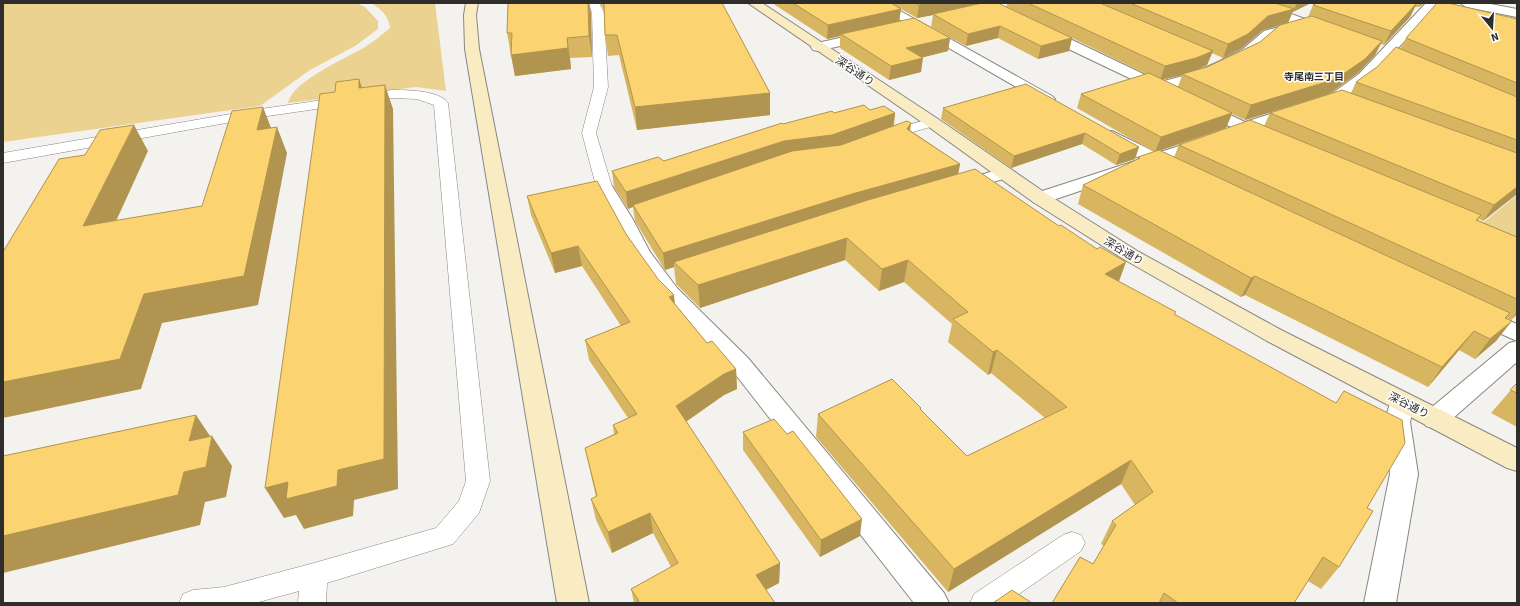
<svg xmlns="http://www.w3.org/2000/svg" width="1520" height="606" font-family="'Source Sans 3','Noto Sans JP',sans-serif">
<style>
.green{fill:#ecd291}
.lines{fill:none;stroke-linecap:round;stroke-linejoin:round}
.lane-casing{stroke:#898783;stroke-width:1}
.street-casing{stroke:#898783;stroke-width:2}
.secondary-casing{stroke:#898783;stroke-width:2}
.lane{fill:#fff;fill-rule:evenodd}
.street{fill:#fff;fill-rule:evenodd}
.secondary{fill:#faecc2;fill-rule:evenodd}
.wall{fill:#d8b661;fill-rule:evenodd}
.shaded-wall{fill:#b0944f}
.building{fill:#fbd471;stroke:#b0944f}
.labels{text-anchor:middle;stroke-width:3;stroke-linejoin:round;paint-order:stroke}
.far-neighbourhood-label{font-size:10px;font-weight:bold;fill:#2e2d2c;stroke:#fff}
.street-label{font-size:11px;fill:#2e2d2c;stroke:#fff}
</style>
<rect width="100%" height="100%" fill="#f4f2ee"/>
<g class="green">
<path d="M3 3H357L365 7 378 21V29L355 46 310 70 260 106 3 142Z"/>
<path d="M371 3H435L446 91 416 87 288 103C292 81 347 58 365 47 374 41 382 35 390 28 389 16 381 9 371 3Z"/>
<path d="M1517 195V237L1483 223Z"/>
</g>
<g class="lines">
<g class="lane-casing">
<g id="lane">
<path d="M589 3H599L604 13 608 87 596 133 613 190 611 193H599L597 190 582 133 594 87 592 13Z"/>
<path d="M392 90C406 90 439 90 448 103L490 481 479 513 453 544 327 583 326 603H298L299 591 255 603H179L183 594 193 590 224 587 314 563 436 528 459 501 466 481 434 105 417 99 392 98 254 118 3 163V153L254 110Z"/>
<path d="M932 118 937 119 939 122 937 125 886 140 881 139 879 136 881 133Z"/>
<path d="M1072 532 1081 535 1085 543 1081 551 1006 603H970L974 594 1063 535Z"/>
</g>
</g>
<g class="street-casing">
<g id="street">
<path d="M871 3H886L1052 96 1055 99 1052 102H1042Z"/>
<path d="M992 3H1014L1012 6 973 15 967 11 969 8Z"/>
<path d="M1243 3H1261L1330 28 1332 31 1330 34H1320L1245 6Z"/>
<path d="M1426 3H1439L1369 80 1340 101 1259 128 1270 133 1272 137 1270 141C1259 143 1254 136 1244 134 1240 133 1236 135 1231 133L1229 130 1231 127 1195 110 1193 107 1195 104H1207L1245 122 1330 95 1359 74Z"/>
<path d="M1460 3H1485L1517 9V17L1466 7Z"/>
<path d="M1290 24 1295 25 1297 28 1295 31 1274 37 1253 55 1228 68 1201 80 1171 88 1173 90 1170 93 1165 95 1037 34 1035 31 1037 28H1047L1160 82 1191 74 1218 62 1243 49 1264 31Z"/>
<path d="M870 31 875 32 877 35 875 38 818 51 813 50 811 47 813 44Z"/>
<path d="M1112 131 1157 153 1205 138 1211 139 1213 143 1211 147 1170 160 1180 168 1177 172C1168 174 1162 170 1154 166L1047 202 1040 204 1033 202 1031 198 1033 194 1141 159 1106 140 1104 136 1106 132Z"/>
<path d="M1004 168 1010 169 1013 173 1010 177 959 192 953 191 950 187 953 183Z"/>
<path d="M605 184 612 186 632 218 650 252 677 288 748 358 944 593 949 603H914L732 370 661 298 630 253 596 190 598 186Z"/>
<path d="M1480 309 1517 324V341L1472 321 1469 316 1472 311Z"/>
<path d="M1517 341V362L1444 426 1435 429 1426 426 1422 419 1426 412 1509 343Z"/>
<path d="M1402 393 1411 395 1415 402 1410 422 1418 474 1396 603H1364L1390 474 1384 422 1393 395Z"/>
</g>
</g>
<g class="secondary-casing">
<g id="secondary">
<path d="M466 3H478L476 15 479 49 589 603H557L465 49 464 15Z"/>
<path d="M748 3H762L938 119 1047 194 1139 252 1283 331 1517 448V471L1507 468 1267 341 1125 260 1033 202 926 125Z"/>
</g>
</g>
<use href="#lane" class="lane"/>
<use href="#street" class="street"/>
<use href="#secondary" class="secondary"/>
</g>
<g class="wall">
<path d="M600 3H722L770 93V115L637 130 619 55 608 56 605 35 604 10Z"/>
<path d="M772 3H978V4L1006 7 1007 4 1006 3H1311L1292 12 1288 23 1308 17 1313 5 1317 3H1424L1419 7H1415L1410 17 1384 45 1381 44 1375 55 1358 73 1329 94 1245 120 1232 114 1226 128 1160 151 1174 157 1179 145 1264 126 1270 113 1351 93 1356 82 1377 67 1400 49 1406 38 1517 19V194L1483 221 1479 219 1478 220 1517 237V314L1511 320 1507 318 1496 341 1475 359 1459 350 1428 387 1245 295 1241 297 1078 204 1083 185 1137 160 1138 157 1154 152 1077 108 1081 94 1146 74 1072 38 1069 51 1038 59 998 38 966 46 931 27 933 15 917 18 901 9 899 21 950 38 948 51 922 57 921 72 889 80 840 48V36L827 39ZM1280 25 1260 42 1207 67 1196 70 1207 65 1212 53 1223 58 1242 48 1263 30ZM1182 75 1178 87 1163 80Z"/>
<path d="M591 13 592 57 570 58 571 69 515 76 507 33Z"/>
<path d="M1026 84 1139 147 1135 159 1116 165 1082 144 1011 168 941 119 943 108Z"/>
<path d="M870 110 895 113 894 126 911 123 910 130 960 164 958 174 1119 281 1175 314 1367 508 1339 567 1321 589 1308 581 1294 603H1052L1093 564 1104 546 1101 544 1112 521 1135 505 1121 484 948 592 816 437 818 414 921 408V411L967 456 1045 418 991 373 988 375 948 342 952 324 904 282 879 291 845 260 700 308 676 284 674 267 665 270 635 221 633 207 628 209 614 187 612 171 664 161 783 124 834 113Z"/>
<path d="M527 196 626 234 675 304 707 343 736 369 737 389 724 395 686 422 780 563 779 583 766 590 775 603H634L631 589 671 567 653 533 612 553 596 520 591 499 596 497 585 448 614 434 613 425 628 418 589 360 585 340 621 326 582 266 555 273 531 215Z"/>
<path d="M1517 383V427L1491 413Z"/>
<path d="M743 432 860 536 820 557 743 450Z"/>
</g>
<g class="shaded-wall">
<path d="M588 3H589L591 13 592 57 589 36Z"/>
<path d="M928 3H978V5L933 14V15L917 18 919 5Z"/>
<path d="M1297 3H1311L1293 12Z"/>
<path d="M1417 3 1410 17 1384 45 1391 31Z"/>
<path d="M1421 3H1424L1419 7Z"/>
<path d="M901 9 899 22 841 34 840 36 827 39 828 25Z"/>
<path d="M1294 9 1288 23 1263 30 1242 48 1223 58 1228 44 1268 16Z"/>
<path d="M1000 26 998 38 966 46 968 34Z"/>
<path d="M567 38 570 58 571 69 515 76 511 55Z"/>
<path d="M950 38 948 51 905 62 906 48Z"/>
<path d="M1072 38 1069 51 1038 59 1041 46Z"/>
<path d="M1382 41 1375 55 1358 73 1329 94 1245 120 1251 105Z"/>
<path d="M1213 51 1207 65 1190 73 1182 74V75L1160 80 1165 66Z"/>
<path d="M923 58 921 72 889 80 891 66Z"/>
<path d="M359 79 367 103 359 88Z"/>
<path d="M385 85 393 109 398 489 354 500 353 516 304 529 296 515 284 518 265 488Z"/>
<path d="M770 93V115L637 130 635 107Z"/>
<path d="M263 107 273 133 257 130Z"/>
<path d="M895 113 893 128 831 151 633 205V207L628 209 626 192 784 141Z"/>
<path d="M1232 113 1226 128 1155 152 1161 137Z"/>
<path d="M911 123 909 138 907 129Z"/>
<path d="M134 125 148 151 101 254 83 226Z"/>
<path d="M277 127 287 153 258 305 162 323 141 389 3 418V382L144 294Z"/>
<path d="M1085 133 1082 144 1011 168 1014 156Z"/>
<path d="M1139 147 1135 159 1116 165 1120 154Z"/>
<path d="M960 164 957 180 674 262V267L665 270 663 253 852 194Z"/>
<path d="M1517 187V194L1483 221 1494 205Z"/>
<path d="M847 238 845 260 700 308 698 285Z"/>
<path d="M578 246 582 266 555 273 551 253Z"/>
<path d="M908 260 904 282 879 291 882 269Z"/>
<path d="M1126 262 1118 284 1105 274Z"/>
<path d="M1255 276 1245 295 1241 297 1251 278Z"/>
<path d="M674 295 676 315 669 297Z"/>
<path d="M1517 312V314L1511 320Z"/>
<path d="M1512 321 1496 341 1475 359 1490 339Z"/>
<path d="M1474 331 1459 350 1428 387 1442 367Z"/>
<path d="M997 350 991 373 988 375 993 352Z"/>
<path d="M736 369 737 389 724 395 678 427 676 406 724 374Z"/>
<path d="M196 415 212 439V436L232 466 226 497 205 502 200 525 3 573V536L189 441Z"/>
<path d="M1131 460 1121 484 948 592 954 569Z"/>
<path d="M650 513 653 533 612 553 608 532Z"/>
<path d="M862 519 860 536 820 557 821 540Z"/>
<path d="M780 563 779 583 756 595V575Z"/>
</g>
<g class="building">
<path d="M508 3H588L589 36 567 38 568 48 511 55 512 33H507Z"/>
<path d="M604 3H722L770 93 635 107 617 35H605Z"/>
<path d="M793 3H891L901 9 828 25Z"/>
<path d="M915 3H928L919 5Z"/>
<path d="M982 3H998L1072 38 1041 46 1000 26 968 34 933 14Z"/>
<path d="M1028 3H1100L1213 51 1196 58 1165 66Z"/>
<path d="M1130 3H1275L1294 9 1268 16 1248 34 1228 44Z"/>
<path d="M1317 3H1417L1391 31 1313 5Z"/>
<path d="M1437 3H1448L1517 19V83L1406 38Z"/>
<path d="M1312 16 1382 41 1365 59 1336 79 1251 105 1182 74 1207 67 1260 42 1280 25Z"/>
<path d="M914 18 950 38 906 48 923 58 891 66 841 34Z"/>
<path d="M1396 47 1517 97V140L1356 82 1377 67Z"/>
<path d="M1149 73 1232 113 1161 137 1081 94Z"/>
<path d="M359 79V88L385 85 384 459 338 470 337 486 286 499 288 482 265 488 320 94 335 92 336 82Z"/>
<path d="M1026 84 1139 147 1120 154 1085 133 1014 156 943 108Z"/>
<path d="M1342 90 1517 153V187L1494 205 1270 113Z"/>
<path d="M864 105 870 110 884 106 895 113 832 135 784 141 626 192 612 171 658 157 664 161 782 123 783 124 832 111 834 113Z"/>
<path d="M263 107 257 130 277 127 244 276 144 294 120 359 3 382V252L59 159 85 155 100 130 134 125 83 226 202 206 232 111Z"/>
<path d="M1250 120 1481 215 1476 220 1517 237V299L1179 145Z"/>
<path d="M907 121 911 123 907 129 960 164 852 194 663 253 633 205 792 151 841 145Z"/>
<path d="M1159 150 1510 313 1505 318 1512 321 1490 339 1474 331 1442 367 1255 276 1251 278 1083 185 1140 158 1138 157Z"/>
<path d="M975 169 1059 226 1061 225 1097 249 1100 247 1126 262 1105 274 1176 312 1174 314 1336 403 1344 391 1402 420 1405 443 1367 508 1373 511 1339 567 1323 557 1294 603H1178L1164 593 1159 603H1052L1080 557 1093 564 1116 525 1112 521 1153 492 1131 460 954 569 818 414 892 379 921 408 920 409 967 456 1067 407 997 350 993 352 953 319 968 312 908 260 882 269 847 238 698 285 674 262 868 200Z"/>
<path d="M597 181 626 234 658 279 674 295 669 297 707 343 712 341 736 369 724 374 676 406 780 563 756 575 775 603H636L639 601 631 589 678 563 650 513 608 532 591 499 597 496 585 448 618 433 613 425 637 414 585 340 630 322 578 246 551 253 527 196Z"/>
<path d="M1517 383V393L1510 390Z"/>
<path d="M196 415 189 441 212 436 206 467 184 472 178 495 3 536V456Z"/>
<path d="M774 419 787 434 793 431 862 519 821 540 743 432Z"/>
<path d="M1012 590 1032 603H993Z"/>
</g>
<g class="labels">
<g class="far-neighbourhood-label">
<text x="1314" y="80">寺尾南三丁目</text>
</g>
<g class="street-label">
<text transform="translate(855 71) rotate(34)" y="4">深谷通り</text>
<text transform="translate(1124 251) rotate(31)" y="4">深谷通り</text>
<text transform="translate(1409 405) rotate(27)" y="4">深谷通り</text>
</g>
</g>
<rect width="1520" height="606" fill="none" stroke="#2e2d2c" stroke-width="8"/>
<g transform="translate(1492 28) rotate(162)" stroke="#ffffff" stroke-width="3" paint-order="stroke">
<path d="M0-3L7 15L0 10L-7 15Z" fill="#2e2d2c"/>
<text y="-6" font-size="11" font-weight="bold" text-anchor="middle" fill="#2e2d2c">N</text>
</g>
</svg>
